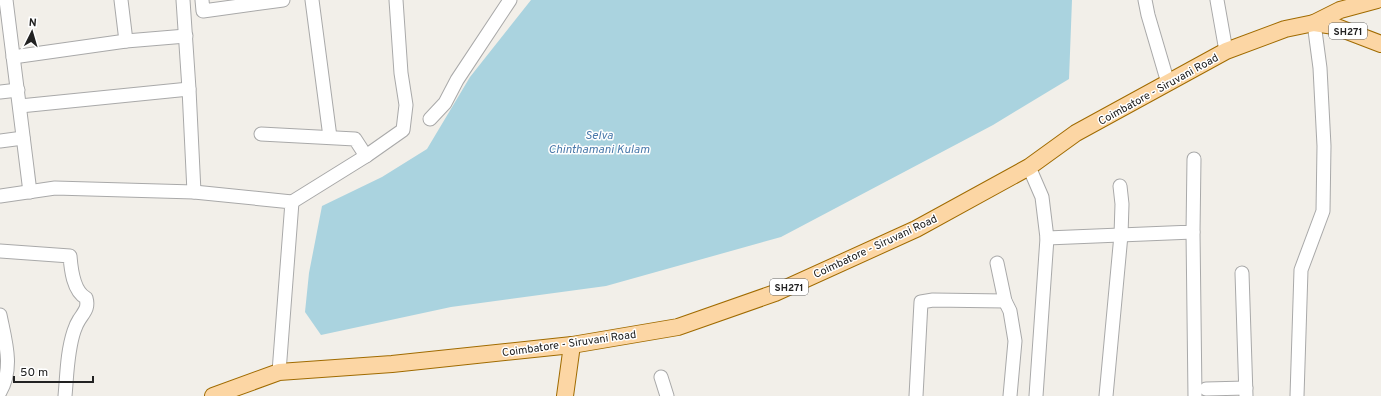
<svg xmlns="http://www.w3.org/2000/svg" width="1381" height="396" font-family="Overpass,sans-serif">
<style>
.water{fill:#aad3df}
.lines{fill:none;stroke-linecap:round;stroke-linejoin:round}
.minor-casing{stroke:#a9a9a9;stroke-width:15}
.major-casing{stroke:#a06b00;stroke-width:18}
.minor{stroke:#fff;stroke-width:13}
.major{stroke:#fcd6a4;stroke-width:16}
.labels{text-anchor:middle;stroke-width:3;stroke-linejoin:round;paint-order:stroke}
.shield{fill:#fff;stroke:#646464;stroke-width:1}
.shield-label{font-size:10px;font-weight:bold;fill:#222}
.street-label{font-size:11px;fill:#222;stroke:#fff}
.water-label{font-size:12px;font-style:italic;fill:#4a7aab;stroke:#fff}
</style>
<rect width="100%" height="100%" fill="#f2efe9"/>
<path class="water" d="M531 0H1072L1069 79 993 125 781 237 606 286 451 307 321 335 305 312 309 273 322 206 382 177 427 149 470 77Z"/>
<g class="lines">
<g class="minor-casing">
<g id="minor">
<path d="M6 0 30 192"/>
<path d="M121 0 126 41"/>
<path d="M183 0 189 89 194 192"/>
<path d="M202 0 203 11 283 0"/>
<path d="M312 0 330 137"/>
<path d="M1145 0 1148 15 1168 83"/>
<path d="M1217 0 1226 51"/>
<path d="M13 57 126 41 186 36"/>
<path d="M0 92 18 90"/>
<path d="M20 106 189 89"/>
<path d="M430 119 445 103 457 80 510 0"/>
<path d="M261 134 355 139 366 156"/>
<path d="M0 141 23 138"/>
<path d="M1029 167 1042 197 1047 238 1036 396"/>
<path d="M0 196 55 188 194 192 292 202 279 372"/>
<path d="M292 202 366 156 403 130 406 105 401 73 396 0"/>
<path d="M1193 232 1195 396"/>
<path d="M1047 238 1193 232 1194 159"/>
<path d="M0 251 70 256C71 269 73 291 86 298 89 308 84 312 79 320 77 323 75 328 74 331 67 352 67 375 65 396"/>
<path d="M997 263 1005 301 1010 311 1015 341 1010 396"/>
<path d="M1242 273 1246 396"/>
<path d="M0 315C5 340 14 368 0 392"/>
<path d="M661 377 667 396"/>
<path d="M1206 389 1246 388"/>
<path d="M916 396 921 302 933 300 1005 301"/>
<path d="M1106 396 1121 235 1122 204 1120 186"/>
<path d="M1297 396 1301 270 1323 211 1324 146 1320 68 1314 23"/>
</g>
</g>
<g class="major-casing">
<g id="major">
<path d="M1314 23 1340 10 1377 0"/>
<path d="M213 396 279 372 392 364 572 345 678 327 775 293 916 229 1029 167 1076 133 1226 51 1285 29 1314 23 1334 26 1381 44"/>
<path d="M565 396 572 345"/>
</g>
</g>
<use href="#minor" class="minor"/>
<use href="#major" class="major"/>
</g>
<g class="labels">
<g class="shield">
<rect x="1329" y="23" width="38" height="16" rx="3"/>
<rect x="770" y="279" width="38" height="16" rx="3"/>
</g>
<g class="shield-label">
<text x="1348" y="35">SH271</text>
<text x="789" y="291">SH271</text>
</g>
<g class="street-label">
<text transform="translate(1158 89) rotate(-29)" y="4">Coimbatore - Siruvani Road</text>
<text transform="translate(875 246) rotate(-25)" y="4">Coimbatore - Siruvani Road</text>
<text transform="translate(569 343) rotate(-8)" y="4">Coimbatore - Siruvani Road</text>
</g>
<g class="water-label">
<text x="599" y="139">Selva<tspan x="599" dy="14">Chinthamani Kulam</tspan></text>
</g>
</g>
<g transform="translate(32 32) rotate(5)" stroke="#ffffff" stroke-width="3" paint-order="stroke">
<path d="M0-3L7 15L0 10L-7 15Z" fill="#222222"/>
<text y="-6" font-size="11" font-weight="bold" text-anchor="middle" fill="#222222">N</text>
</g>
<path d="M14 376v6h79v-6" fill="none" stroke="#222222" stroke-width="2"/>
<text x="20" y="376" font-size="12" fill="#222222" stroke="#ffffff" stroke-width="3" paint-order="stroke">50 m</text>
</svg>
